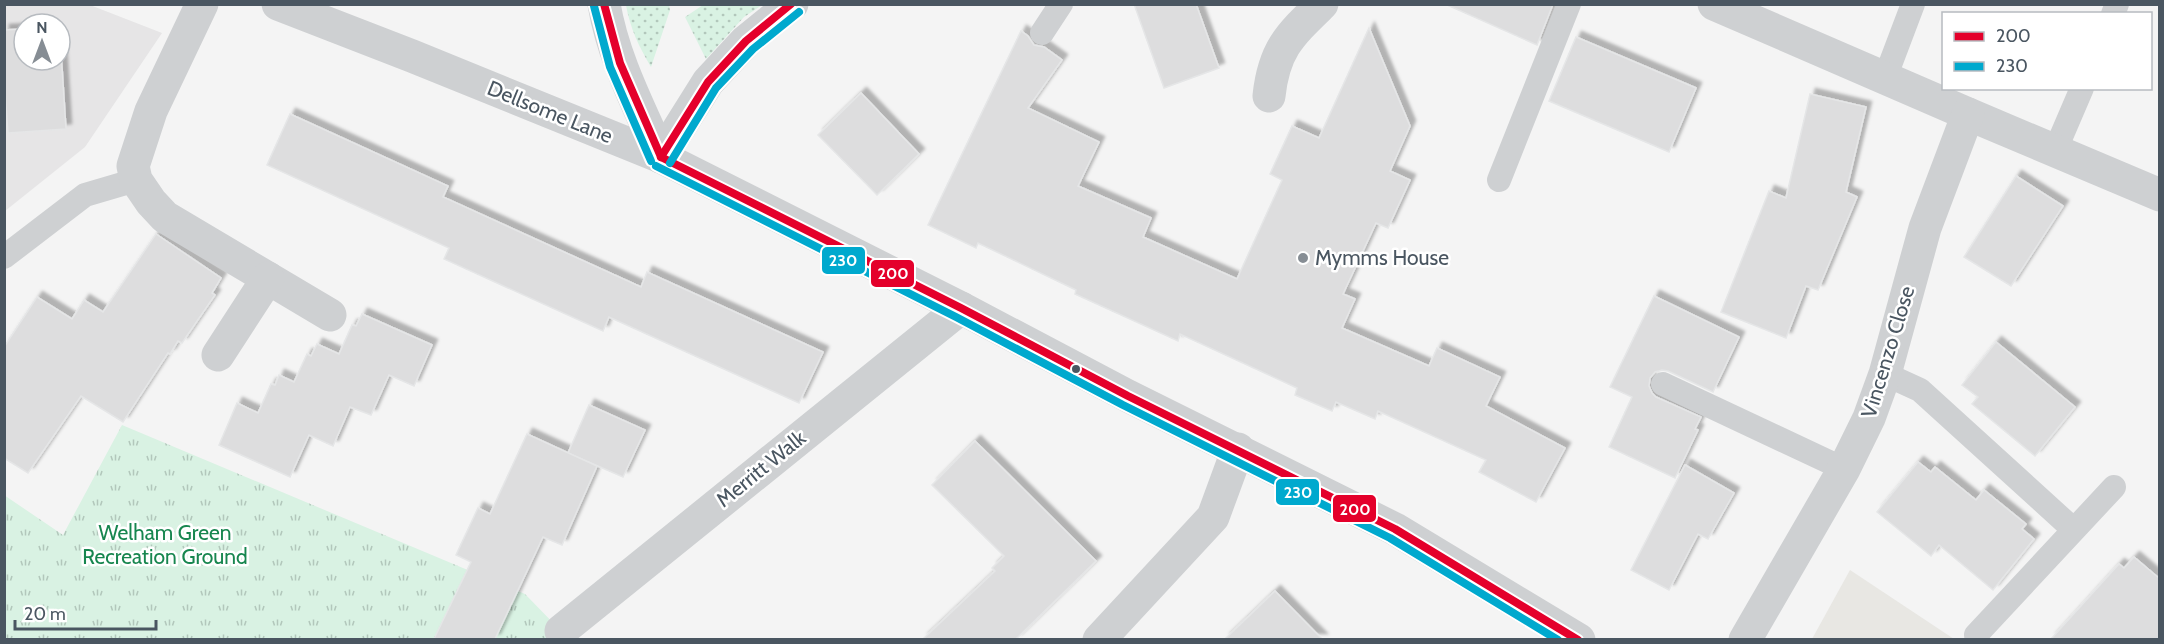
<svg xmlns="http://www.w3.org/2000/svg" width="2164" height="644" font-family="Cabin,sans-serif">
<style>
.commercial{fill:#e8e7e3}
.education{fill:#e6e5e6;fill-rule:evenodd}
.grass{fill:url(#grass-dots)}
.park{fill:url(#park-tufts)}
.building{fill:#ddddde;stroke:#e5e6e7;stroke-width:1.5;filter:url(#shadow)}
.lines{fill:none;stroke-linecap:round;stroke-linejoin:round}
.lane{stroke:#ced0d2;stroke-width:24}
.street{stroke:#ced0d2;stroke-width:33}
.bus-1-casing{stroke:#fff;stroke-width:12}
.bus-2-casing{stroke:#fff;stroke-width:12}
.bus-1{stroke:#e4002b;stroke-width:8}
.bus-2{stroke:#00a9ce;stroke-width:8}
.poi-dot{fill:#868d94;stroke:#fff;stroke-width:2}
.bus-dot{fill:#4a5661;stroke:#fff;stroke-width:2}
.labels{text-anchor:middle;stroke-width:5;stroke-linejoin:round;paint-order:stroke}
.street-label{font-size:21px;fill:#4a5661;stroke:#fff}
.poi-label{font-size:21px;fill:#4a5661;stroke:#fff;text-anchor:start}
.park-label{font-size:21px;fill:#17864f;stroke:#fff}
.line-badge{stroke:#fff;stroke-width:2}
.badge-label{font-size:16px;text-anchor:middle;font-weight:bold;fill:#fff}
</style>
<defs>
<pattern id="grass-dots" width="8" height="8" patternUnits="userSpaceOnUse" patternTransform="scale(1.5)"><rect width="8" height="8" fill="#d9f2e3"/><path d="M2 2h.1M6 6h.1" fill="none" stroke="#b2c7bb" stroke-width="1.8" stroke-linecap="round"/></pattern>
<pattern id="park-tufts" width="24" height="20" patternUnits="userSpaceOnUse" patternTransform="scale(1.5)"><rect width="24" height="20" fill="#d9f2e3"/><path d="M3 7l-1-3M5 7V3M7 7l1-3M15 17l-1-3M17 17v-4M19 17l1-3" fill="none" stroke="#b2c7bb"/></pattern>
<filter id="shadow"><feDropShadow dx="5.5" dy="-5.5" stdDeviation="1.5" flood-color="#0004"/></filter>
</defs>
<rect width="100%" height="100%" fill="#f4f4f4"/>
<path class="commercial" d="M1850 570 1954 639H1812Z"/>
<path class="education" d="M5 5H90L162 33 85 147 5 211ZM24 24H60V60H24Z"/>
<g class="grass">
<path d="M626 5H669L670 10 651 67C639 47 630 28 626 5Z"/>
<path d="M703 5H762L744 17 706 59 685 17Z"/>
</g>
<path class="park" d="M122 425 525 594 561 631 578 639H5L4 495 63 535Z"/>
<g class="building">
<path d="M1134 4H1196L1219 68 1164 88Z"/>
<path d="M1445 4H1553L1537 45Z"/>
<path d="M1369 28 1410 126 1390 171 1410 180 1388 228 1376 223 1343 294 1355 299 1342 328 1429 366 1437 348 1500 377 1486 406 1565 448 1536 502 1479 472 1486 460 1378 411 1375 419 1336 402 1332 411 1295 395 1297 388 1180 334 1178 341 1075 294 1076 290 978 243 976 248 928 225 1021 31 1028 36 1034 45 1044 47 1062 60 1028 108 1099 142 1078 186 1151 218 1143 237 1237 279 1282 180 1270 174 1292 126 1319 138Z"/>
<path d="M24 29V60H60V36L66 129 8 133 4 78V30Z"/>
<path d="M1576 37 1696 88 1669 152 1549 101Z"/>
<path d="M861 93 919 154 877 195 818 135Z"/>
<path d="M1810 94 1866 107 1846 192 1857 197 1818 290 1806 286 1786 338 1721 312 1769 191 1786 198Z"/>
<path d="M290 114 448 186 443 197 641 287 647 272 823 352 799 403 609 317 603 331 444 259 449 248 267 165Z"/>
<path d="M2016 176 2063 206 2011 286 1964 257Z"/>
<path d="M156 234 221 278 212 293 215 295 182 343 178 341 170 354 168 353 123 422 81 396 28 473 4 458V347L37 297 72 319 84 300 103 312Z"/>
<path d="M1654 296 1739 337 1713 392 1668 371 1662 370 1655 372 1650 378 1649 386 1652 393 1656 397 1701 417 1695 429 1698 430 1675 478 1609 447 1632 397 1610 387Z"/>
<path d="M362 314 432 345 414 386 389 375 371 415 350 407 333 446 309 435 290 477 219 445 237 403 258 413 271 384 275 385 279 375 294 382 307 354 311 356 317 344 339 354 352 325 356 326Z"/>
<path d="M1996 342 2075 407 2035 456 1972 404 1978 397 1962 385Z"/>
<path d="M589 405 645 430 623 477 568 453Z"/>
<path d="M527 434 597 466 562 545 543 537 495 639H434L471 562 456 555 478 508 490 514Z"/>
<path d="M975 441 1096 561 1016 639H923L995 571 992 568 1004 556 932 485Z"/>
<path d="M1918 462 1931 472 1935 467 1976 500 1984 490 2026 524 2022 529 2034 539 1993 590 1939 545 1931 556 1877 512Z"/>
<path d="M1685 465 1734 493 1708 539 1698 534 1669 590 1631 570Z"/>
<path d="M2134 557 2160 579V639H2051L2119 564 2124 568Z"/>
<path d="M1275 591 1322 639H1225Z"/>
</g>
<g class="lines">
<g class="lane">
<path d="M2113 14 2117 4"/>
<path d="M1042 33 1061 4"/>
<path d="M1885 78 1913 4"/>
<path d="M2055 151 2082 88"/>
<path d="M1499 180 1569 4"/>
<path d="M4 257 85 195 136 180"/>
<path d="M1885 374 1920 390 2073 529"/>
<path d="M1663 384 1844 469"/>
<path d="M1976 635 2114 487"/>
</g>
<g class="street">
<path d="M202 4 151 111 133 166 136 180 151 202 165 217 330 315"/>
<path d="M278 4 412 56 661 157 961 308 1128 396 1395 529 1579 640"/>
<path d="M604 4C613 58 639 107 661 157"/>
<path d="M1714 4 1968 114 2160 195"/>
<path d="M1269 96C1274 49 1290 35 1322 4"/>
<path d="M661 157 708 82 746 41 792 4"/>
<path d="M218 355 268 278"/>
<path d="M561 631 961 308"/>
<path d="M1099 640 1213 517 1238 449"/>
<path d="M1745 640 1844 469 1869 418 1885 374 1925 228 1968 114"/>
</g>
<g class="bus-1-casing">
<g id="bus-1">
<path d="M604 4 620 63 661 157"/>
<path d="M661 157 961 308 1128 396 1395 529 1578 640"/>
<path d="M661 157 708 82 746 41 791 4"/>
</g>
</g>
<g class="bus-2-casing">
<g id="bus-2">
<path d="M594 6 610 67 651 161"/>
<path d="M670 163 716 88 753 49 799 12"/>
<path d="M656 166 956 317 1123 405 1390 538 1558 640"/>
</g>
</g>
<use href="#bus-1" class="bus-1"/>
<use href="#bus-2" class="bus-2"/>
</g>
<circle class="poi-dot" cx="1303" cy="258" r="6"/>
<circle class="bus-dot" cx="1076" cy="369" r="5"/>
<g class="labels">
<g class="street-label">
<text transform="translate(550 112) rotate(22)" y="7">Dellsome Lane</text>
<text transform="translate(1888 352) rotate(-73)" y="7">Vincenzo Close</text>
<text transform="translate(761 469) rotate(-39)" y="7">Merritt Walk</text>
</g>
<g class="poi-label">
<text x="1315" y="265">Mymms House</text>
</g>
<g class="park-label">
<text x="165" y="540">Welham Green<tspan x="165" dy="24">Recreation Ground</tspan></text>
</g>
</g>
<g class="line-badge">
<rect x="821" y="246" width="45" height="29" rx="6" fill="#00a9ce"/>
<rect x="870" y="259" width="45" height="29" rx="6" fill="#e4002b"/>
<rect x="1275" y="478" width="45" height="28" rx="6" fill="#00a9ce"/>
<rect x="1332" y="494" width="45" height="29" rx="6" fill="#e4002b"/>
</g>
<g class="badge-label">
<text x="843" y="266">230</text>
<text x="893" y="279">200</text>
<text x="1298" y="498">230</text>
<text x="1355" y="515">200</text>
</g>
<rect width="2164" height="644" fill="none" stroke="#4a5661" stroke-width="12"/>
<rect x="1942" y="12" width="210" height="78" fill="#ffffff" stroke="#b7bbc0" stroke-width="1.5"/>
<rect x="1954" y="32" width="30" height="9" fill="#e4002b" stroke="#b7bbc0" stroke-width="1.5"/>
<text x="1996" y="42" font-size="18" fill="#4a5661">200</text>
<rect x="1954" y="62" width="30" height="9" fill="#00a9ce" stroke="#b7bbc0" stroke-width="1.5"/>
<text x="1996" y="72" font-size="18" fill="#4a5661">230</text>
<g transform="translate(42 42)"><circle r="28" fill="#ffffff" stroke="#b7bbc0" stroke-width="1.5"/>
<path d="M0-4.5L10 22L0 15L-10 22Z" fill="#868d94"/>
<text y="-9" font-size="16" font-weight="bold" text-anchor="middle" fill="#4a5661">N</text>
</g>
<path d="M15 620v9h141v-9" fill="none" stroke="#4a5661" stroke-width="3"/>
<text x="24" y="620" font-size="18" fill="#4a5661" stroke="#ffffff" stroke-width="4.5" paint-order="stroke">20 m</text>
</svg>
